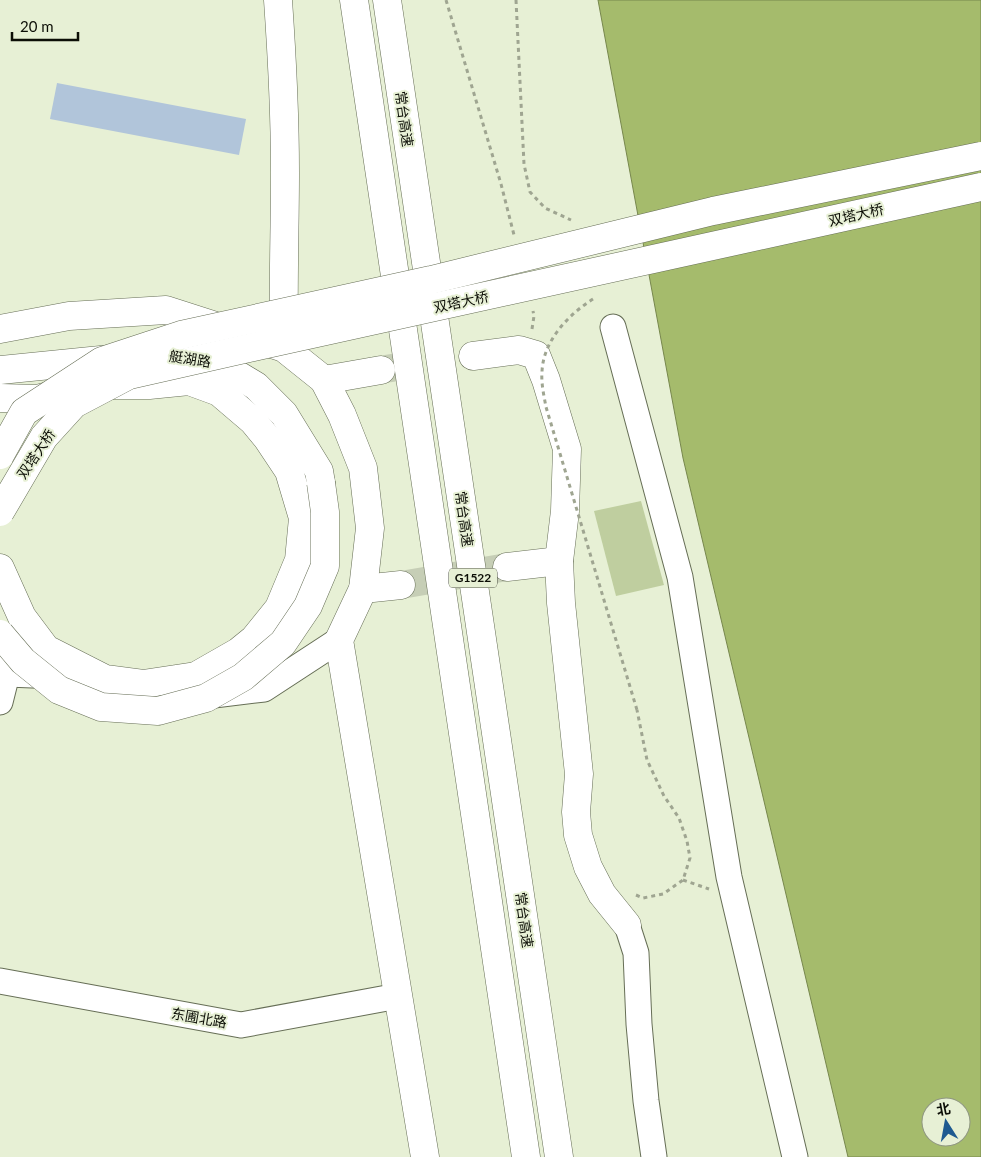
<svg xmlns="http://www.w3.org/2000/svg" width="981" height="1157" font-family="Lato,'Noto Sans SC',sans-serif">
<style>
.green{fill:#bfce9f}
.water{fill:#a5bb6c;stroke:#77874d;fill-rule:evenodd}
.building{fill:#b1c5da}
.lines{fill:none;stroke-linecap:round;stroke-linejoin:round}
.secondary-tunnel{stroke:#c6ceb6;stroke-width:28;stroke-dasharray:28 14;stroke-linecap:butt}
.street-casing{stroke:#666e56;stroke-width:27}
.secondary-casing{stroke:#666e56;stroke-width:29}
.highway-casing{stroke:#666e56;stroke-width:29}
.path{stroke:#9fa591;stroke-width:3;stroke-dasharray:4 4;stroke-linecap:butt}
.street{stroke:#fff;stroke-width:25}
.secondary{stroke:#fff;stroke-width:28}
.highway{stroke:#fff;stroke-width:28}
.secondary-bridge-casing{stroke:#666e56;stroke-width:29;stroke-linecap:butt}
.path-bridge{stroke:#9fa591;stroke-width:3;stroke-dasharray:4 4;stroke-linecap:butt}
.secondary-bridge{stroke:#fff;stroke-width:28}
.labels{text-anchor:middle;stroke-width:4;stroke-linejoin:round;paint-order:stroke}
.shield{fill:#e7f0d5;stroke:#4e5244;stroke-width:1}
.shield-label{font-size:12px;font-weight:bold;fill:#0c0e06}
.street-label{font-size:14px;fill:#0c0e06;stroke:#e7f0d5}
</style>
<rect width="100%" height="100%" fill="#e7f0d5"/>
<path class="green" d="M641 501 664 585 616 596 594 511Z"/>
<path class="water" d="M598 0H981V1157H848L683 458ZM931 1107H961V1137H931Z"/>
<path class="building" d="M57 83 246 119 239 155 50 119Z"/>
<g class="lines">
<g class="secondary-tunnel">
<path d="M385 369 473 356"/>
<path d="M401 585 507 567"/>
</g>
<g class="street-casing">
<g id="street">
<path d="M613 327 680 577 729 877 795 1157"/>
<path d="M7 674 58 676 111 689"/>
<path d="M214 695 264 689 339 640"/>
<path d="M0 702 7 674 4 659"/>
<path d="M627 925 636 953 639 1024 646 1101 654 1157"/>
<path d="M0 981 241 1025 398 996"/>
</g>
</g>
<g class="secondary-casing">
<g id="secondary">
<path d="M278 0C282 57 285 114 285 172 285 226 283 281 284 336"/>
<path d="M0 329 69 316 166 310 284 348 324 380 342 415 363 468 370 528 363 589 339 640 425 1157"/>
<path d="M473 356 519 350 536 355 546 380 567 449 565 511 559 561 561 603 579 774 576 812 578 835 588 867 602 894 627 925"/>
<path d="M188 359 218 363 256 386 284 414 319 471 321 483"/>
<path d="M0 370 111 359"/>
<path d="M324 380 381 370"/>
<path d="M0 398 37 399 56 394"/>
<path d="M507 567 559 561"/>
<path d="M0 568 22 617 46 649 105 679 143 684 196 676 238 652 254 639 279 608 299 560 303 518 289 471 267 438 253 421 219 392 189 381 149 385H113"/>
<path d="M363 589 401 585"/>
</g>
</g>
<g class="highway-casing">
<g id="highway">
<path d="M354 0 526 1157"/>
<path d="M387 0 559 1157"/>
</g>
</g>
<g class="path">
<path d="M446 0 501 184 514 235"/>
<path d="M516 0 524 164 530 192 545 208 571 220"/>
<path d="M532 329 534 316 533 311"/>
<path d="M683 880 709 889"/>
<path d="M636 895 643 898 663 894 683 880 690 858 687 841 679 818 664 796 647 760 637 710"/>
</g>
<use href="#street" class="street"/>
<use href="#secondary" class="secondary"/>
<use href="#highway" class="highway"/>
<g class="secondary-bridge-casing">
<g id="secondary-bridge">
<path d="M0 455 24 412 102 361 181 335 431 280 713 211 981 156"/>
<path d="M0 512 44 437 74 404 129 375 262 345 981 187"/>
<path d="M0 634 23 661 59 690 101 707 158 711 206 698 243 677 283 643 308 606 325 566V512L321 483"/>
</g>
</g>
<path class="path-bridge" d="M593 299C568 315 543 341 542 372 541 383 544 396 546 407L637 710"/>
<use href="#secondary-bridge" class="secondary-bridge"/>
</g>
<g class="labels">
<rect class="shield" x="449" y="568.5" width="48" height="19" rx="4"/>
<g class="shield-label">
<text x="473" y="582">G1522</text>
</g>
<g class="street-label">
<text transform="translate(404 119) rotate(82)" y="5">常台高速</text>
<text transform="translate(856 215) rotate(-13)" y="5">双塔大桥</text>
<text transform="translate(461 302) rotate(-12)" y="5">双塔大桥</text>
<text transform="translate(190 359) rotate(9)" y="5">艇湖路</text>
<text transform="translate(36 454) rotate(-56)" y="5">双塔大桥</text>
<text transform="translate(464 519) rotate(82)" y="5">常台高速</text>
<text transform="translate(524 920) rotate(82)" y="5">常台高速</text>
<text transform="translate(199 1018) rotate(10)" y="5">东圃北路</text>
</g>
</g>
<g transform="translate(946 1122) rotate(349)"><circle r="24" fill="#e7f0d5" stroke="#8f9682"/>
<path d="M0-4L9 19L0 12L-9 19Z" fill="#1e5a90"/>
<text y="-8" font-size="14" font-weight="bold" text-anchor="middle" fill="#0c0e06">北</text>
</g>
<path d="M12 32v8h66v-8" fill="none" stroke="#0c0e06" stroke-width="2.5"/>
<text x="20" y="32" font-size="15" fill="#0c0e06" stroke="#e7f0d5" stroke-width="4" paint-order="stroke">20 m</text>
</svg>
